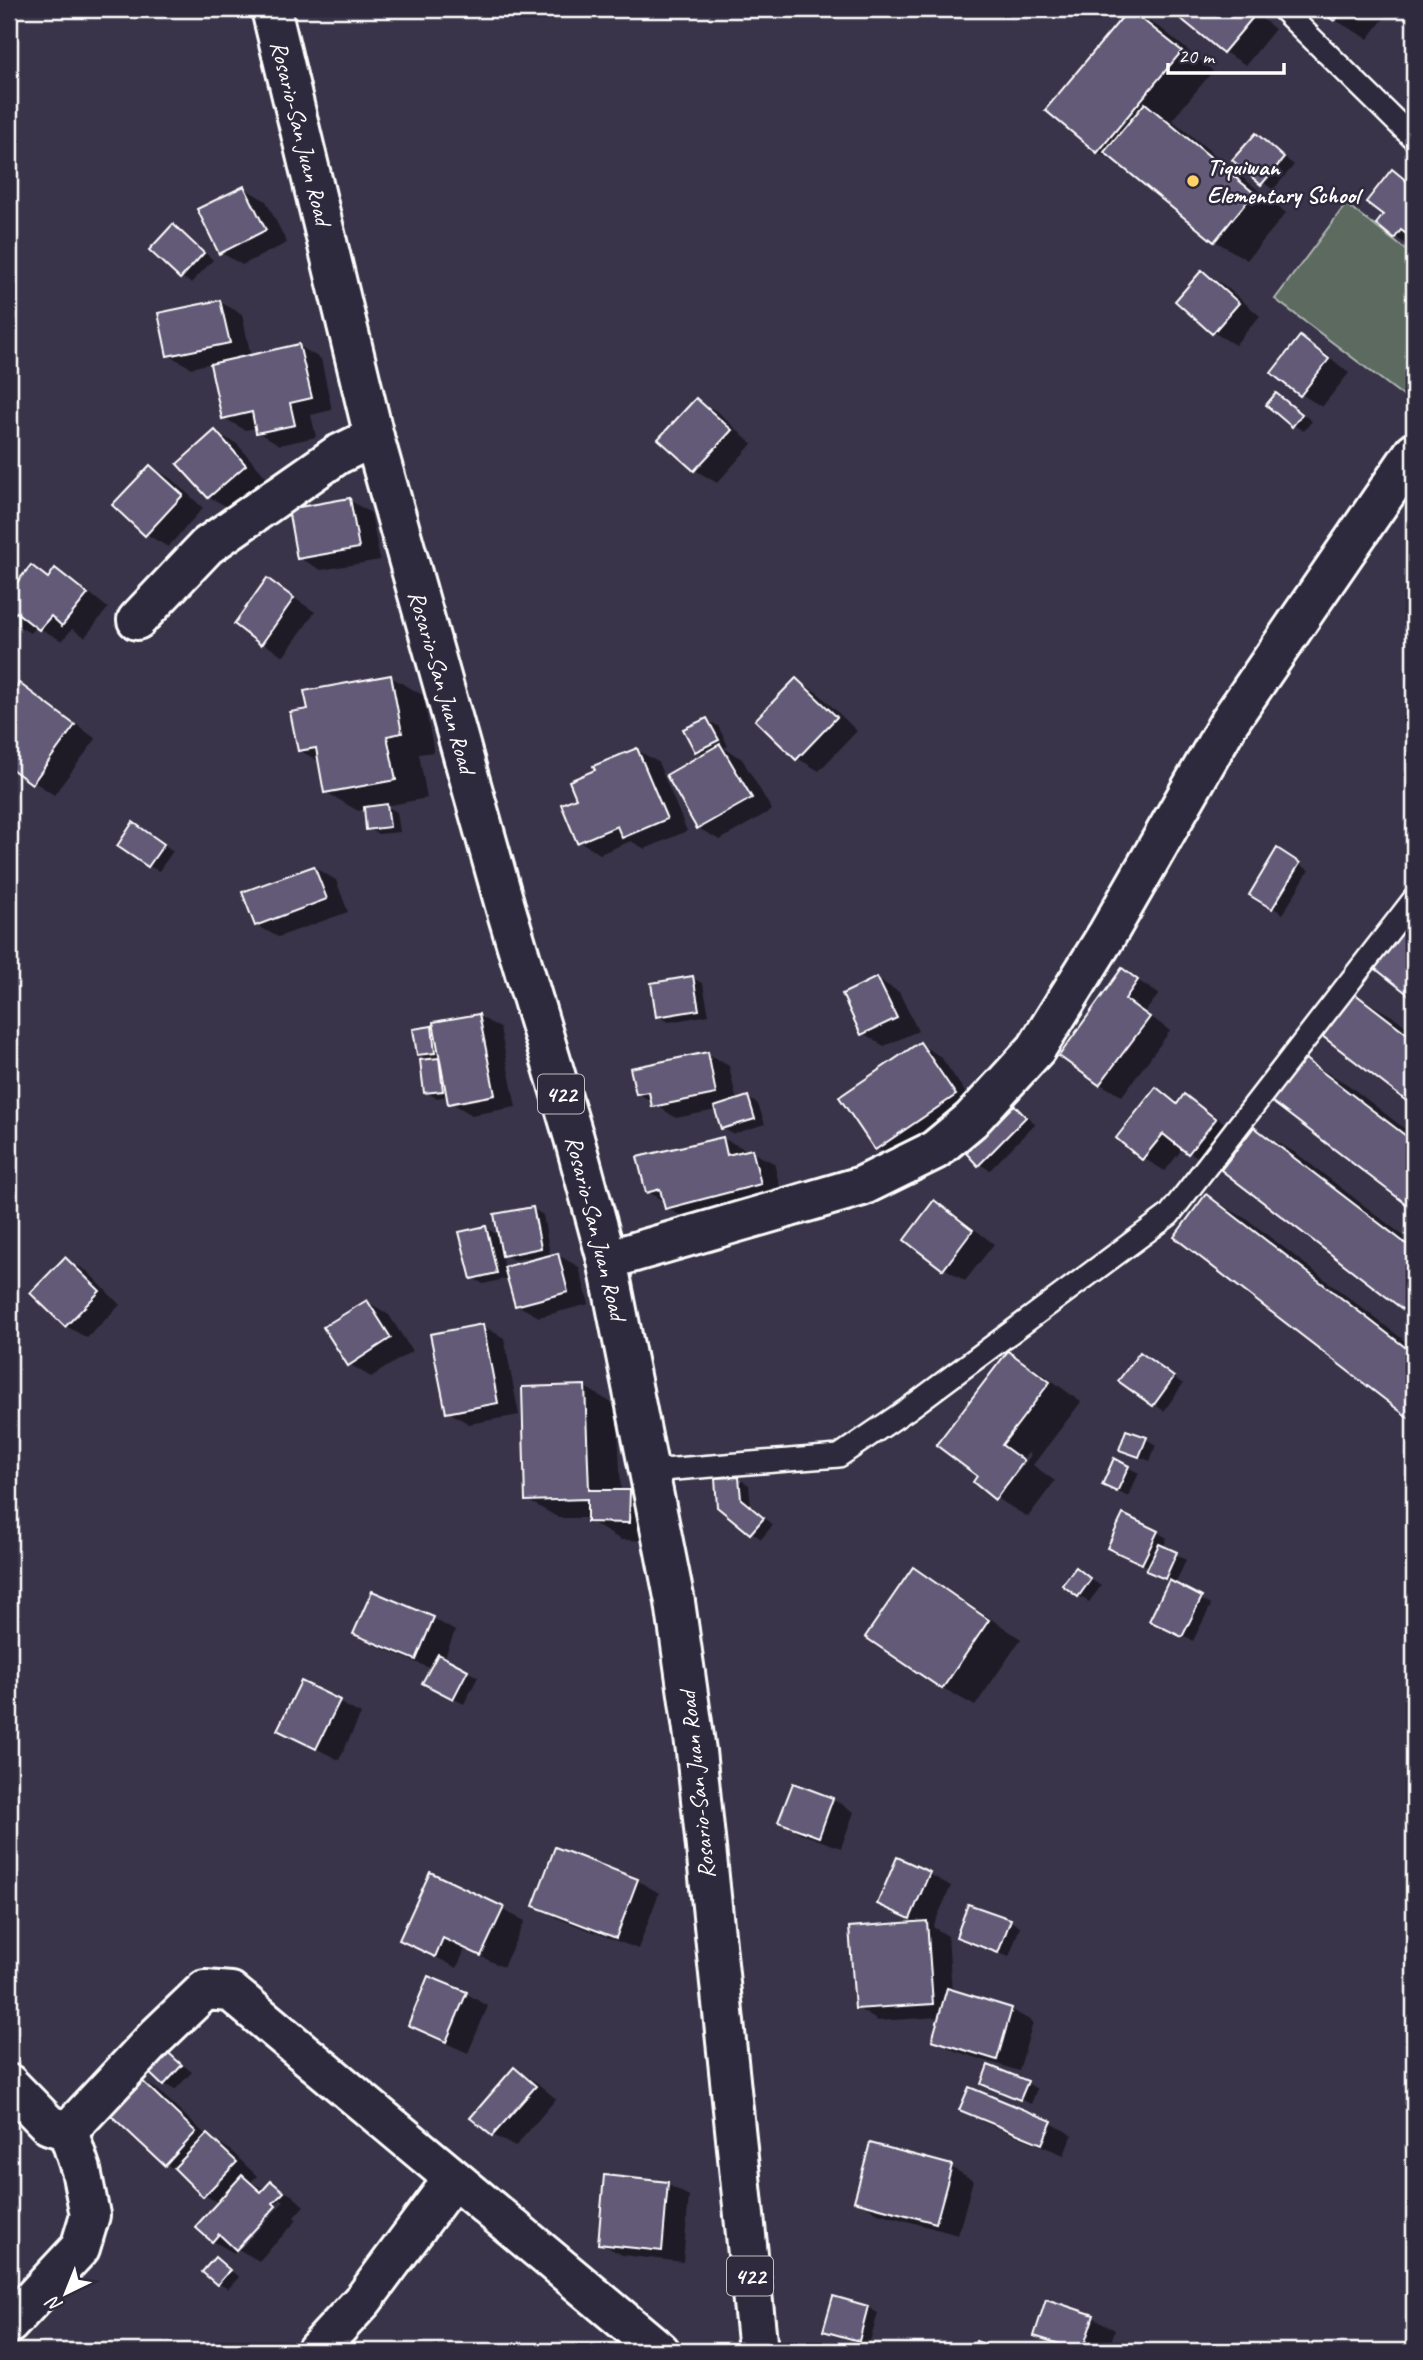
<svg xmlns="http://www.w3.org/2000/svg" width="1423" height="2360" font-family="Caveat,sans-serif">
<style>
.park{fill:#5b6b61;stroke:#adb5b0;stroke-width:2}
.shadow{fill:#0007;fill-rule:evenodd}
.building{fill:#625a77;stroke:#fff;stroke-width:2}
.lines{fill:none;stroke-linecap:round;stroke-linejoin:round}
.lane-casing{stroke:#fff;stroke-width:26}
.street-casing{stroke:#fff;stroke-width:44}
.primary-casing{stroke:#fff;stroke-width:44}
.lane{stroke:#2f2a3d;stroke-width:21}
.street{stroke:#2f2a3d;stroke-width:38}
.primary{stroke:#2f2a3d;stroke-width:38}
.poi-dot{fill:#ffd166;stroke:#2f2a3d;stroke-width:2.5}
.labels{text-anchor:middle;stroke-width:5;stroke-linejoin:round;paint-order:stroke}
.shield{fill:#2f2a3d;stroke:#c1bfc5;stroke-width:2}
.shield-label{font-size:23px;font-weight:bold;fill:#fff}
.street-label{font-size:24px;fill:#fff;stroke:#2f2a3d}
.poi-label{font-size:24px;font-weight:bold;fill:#fff;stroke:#2f2a3d;text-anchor:start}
</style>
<rect width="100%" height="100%" fill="#393449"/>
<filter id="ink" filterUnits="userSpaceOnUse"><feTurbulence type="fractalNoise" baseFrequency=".0143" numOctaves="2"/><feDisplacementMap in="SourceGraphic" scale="14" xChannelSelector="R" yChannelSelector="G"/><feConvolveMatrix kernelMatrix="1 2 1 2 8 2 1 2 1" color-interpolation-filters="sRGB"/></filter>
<g filter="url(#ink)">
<path class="park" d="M1346 204 1414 256V395L1410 401 1275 299Z"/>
<g class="shadow">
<path d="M1172 9H1250L1275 29 1246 65 1224 52Z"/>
<path d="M1321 9H1391L1368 39 1335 20Z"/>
<path d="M1130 10 1162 29 1213 71 1172 120 1286 213 1247 260 1215 241 1129 170 1098 152Z"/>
<path d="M1256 135 1294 165 1273 190 1235 159Z"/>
<path d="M1393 171 1414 184V249L1395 237 1385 215Z"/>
<path d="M244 188 266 201 287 243 242 265 220 252Z"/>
<path d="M174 227 184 233 213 260 191 283 181 277Z"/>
<path d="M1202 272 1224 285 1260 316 1235 345 1213 332Z"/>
<path d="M220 302 242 314 251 357 299 346 321 359 332 410 311 415 316 437 280 445 258 432 257 428 245 430 224 418 211 363 191 368 169 355Z"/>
<path d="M1300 339 1322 351 1349 373 1322 407 1301 394Z"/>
<path d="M1276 395 1312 421 1304 431 1293 425Z"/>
<path d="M696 400 718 412 752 444 717 483 695 470 661 439Z"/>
<path d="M215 432 237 444 267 478 231 509 209 497Z"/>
<path d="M151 467 172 479 203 508 168 547 146 534Z"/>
<path d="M349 500 371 513 380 560 321 570 299 558Z"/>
<path d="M31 567 50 578 56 571 77 583 108 608 85 637 72 629 62 641 36 626 30 633 9 621V595Z"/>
<path d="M268 580 315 612 284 656 262 643Z"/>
<path d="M391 677 423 695 434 752 419 754 427 798 386 806 397 812 400 832 378 834 368 828 366 809 358 811 326 792 320 762 299 750 310 711Z"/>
<path d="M796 680 818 693 857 731 819 771 797 758Z"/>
<path d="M20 686 41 698 96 739 54 795 9 765V700Z"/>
<path d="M707 720 718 726 728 746 724 748 742 759 772 810 720 840 698 828 704 756 696 751Z"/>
<path d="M637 750 658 762 687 831 645 849 631 841 600 854 579 841 578 799Z"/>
<path d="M144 830 173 851 159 871 149 866Z"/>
<path d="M1277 851 1309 870 1283 914 1252 894Z"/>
<path d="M314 867 336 880 348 912 278 937 256 925Z"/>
<path d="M1123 971 1159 994 1145 1012 1170 1031 1122 1096 1100 1084 1061 1055Z"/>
<path d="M693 978 703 984 709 1015 669 1022 658 1016Z"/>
<path d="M877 979 899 992 918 1031 884 1046 863 1033Z"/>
<path d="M1355 995 1397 1019 1414 1033V1104L1324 1035Z"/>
<path d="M479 1016 500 1028 516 1107 472 1115 450 1102 449 1096 436 1098 426 1092 430 1061 418 1054 431 1028 436 1031Z"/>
<path d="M920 1044 941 1057 976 1108 898 1161 876 1148Z"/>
<path d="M708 1054 729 1066 737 1102 748 1098 758 1104 765 1124 733 1134 722 1128 716 1110 676 1118 638 1093Z"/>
<path d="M1305 1060 1347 1084 1414 1136V1208L1274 1100Z"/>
<path d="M1156 1090 1180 1103 1185 1097 1206 1109 1236 1132 1210 1165 1183 1148 1165 1171 1143 1158Z"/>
<path d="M1014 1107 1024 1113 1035 1124 990 1170 979 1164Z"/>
<path d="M1254 1129 1296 1153 1414 1244V1316L1223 1169Z"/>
<path d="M722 1138 774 1163 782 1196 688 1220 666 1207 665 1202 648 1192Z"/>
<path d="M1207 1196 1248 1220 1414 1348V1420L1176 1236Z"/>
<path d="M935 1202 956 1215 994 1244 965 1281 944 1268Z"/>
<path d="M532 1208 543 1215 550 1254 514 1260 501 1253 505 1269 558 1255 579 1267 589 1304 539 1317 517 1305 509 1278 483 1284 473 1278 486 1228 500 1236Z"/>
<path d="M65 1259 87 1271 120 1305 87 1338 66 1326Z"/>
<path d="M368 1302 389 1315 412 1351 371 1377 349 1364Z"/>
<path d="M483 1326 504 1338 519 1415 469 1424 447 1411Z"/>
<path d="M1008 1353 1040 1372 1081 1402 1033 1465 1055 1481 1028 1517 996 1498 979 1476ZM1028 1453 1031 1455 1003 1492H999Z"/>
<path d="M1150 1360 1183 1384 1164 1411 1120 1380Z"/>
<path d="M585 1387 617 1406 621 1492H629L661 1511V1541L621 1540 589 1521V1518H559L527 1500Z"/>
<path d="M1146 1439 1156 1445 1150 1461 1121 1449Z"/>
<path d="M1115 1461 1139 1473 1128 1497 1115 1490Z"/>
<path d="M739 1479 749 1485 751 1506 773 1525 761 1539 719 1506Z"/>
<path d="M1157 1532 1167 1538 1163 1548 1186 1560 1175 1585 1211 1605 1193 1641 1161 1626 1170 1581 1159 1576 1150 1567 1120 1553Z"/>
<path d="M913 1569 945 1588 1021 1639 975 1706 943 1688 868 1636Z"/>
<path d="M1076 1569 1101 1586 1089 1602 1079 1596Z"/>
<path d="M373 1593 434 1619 455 1631 444 1659 478 1677 464 1704 435 1689 432 1669 377 1646 356 1634Z"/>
<path d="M302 1683 361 1714 339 1760 280 1730Z"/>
<path d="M794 1785 833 1799 854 1812 841 1848 802 1834 780 1821Z"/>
<path d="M431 1874 525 1921 503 1967 465 1949 457 1968 401 1939Z"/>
<path d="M929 1874 951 1886 933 1927 948 1936 952 1992 1012 2010 1033 2022 1019 2071 955 2051 934 2039 940 2017 878 2021 857 2008 918 1924 879 1904Z"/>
<path d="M637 1880 659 1893 638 1949 557 1918 535 1905Z"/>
<path d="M1010 1921 1020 1927 1009 1957 958 1936Z"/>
<path d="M429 1979 467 1994 488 2006 468 2053 432 2037 410 2024Z"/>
<path d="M160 2047 192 2072 175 2090 164 2084Z"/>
<path d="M514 2069 536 2082 556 2099 515 2147 493 2135 473 2117Z"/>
<path d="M136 2077 158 2090 207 2136 229 2149 257 2176 251 2182 265 2190 271 2183 293 2196 304 2206 294 2217 297 2220 259 2261 238 2249 234 2253 213 2241 219 2203 204 2195 182 2174 166 2164ZM281 2199 284 2201 241 2248H236Z"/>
<path d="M983 2083H1027L1037 2089 1031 2104Z"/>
<path d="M961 2109 1051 2123 1072 2135 1064 2155 983 2122Z"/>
<path d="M951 2167 973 2180 958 2235 878 2213 857 2200Z"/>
<path d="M667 2184 689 2196 683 2262 622 2255 600 2243Z"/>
<path d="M216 2259 239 2277 228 2289 218 2283Z"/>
<path d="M1047 2301 1093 2317 1115 2330 1108 2351H1067L1036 2335Z"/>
<path d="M867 2307 878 2313 869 2345 835 2336 825 2330Z"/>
</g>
<g class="building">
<path d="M1129 9 1182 51 1097 153 1045 110Z"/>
<path d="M1169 9H1246L1254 16 1223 53Z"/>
<path d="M1318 9H1345L1334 21Z"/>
<path d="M1145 103 1254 193 1214 242 1104 152Z"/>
<path d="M1256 133 1284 158 1261 185 1232 160Z"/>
<path d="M1392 169 1414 187V240L1401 230 1394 239 1376 224 1383 215 1366 202Z"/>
<path d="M244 186 266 230 219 254 197 209Z"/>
<path d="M173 224 204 253 180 279 149 250Z"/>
<path d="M1202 270 1239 303 1212 334 1175 301Z"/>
<path d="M220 300 230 343 167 356 158 313Z"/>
<path d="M1300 336 1329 359 1300 396 1271 373Z"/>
<path d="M299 344 312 398 290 403 295 425 256 433 252 412 222 419 210 364Z"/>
<path d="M1276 393 1302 414 1292 427 1266 405Z"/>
<path d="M696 398 732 430 694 471 658 439Z"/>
<path d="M215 430 246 465 208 498 177 464Z"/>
<path d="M150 465 183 495 145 536 112 505Z"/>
<path d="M350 498 359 548 297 559 288 509Z"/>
<path d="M31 565 48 578 55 568 88 594 62 626 51 616 39 630 16 612 9 621V592Z"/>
<path d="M267 578 294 598 261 645 234 624Z"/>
<path d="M391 675 402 733 387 736 396 780 324 793 316 748 298 751 290 712 308 709 304 691Z"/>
<path d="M796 678 837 717 796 760 755 720Z"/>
<path d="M19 683 75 725 32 784 9 767V697Z"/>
<path d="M707 718 719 740 695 752 683 729Z"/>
<path d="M720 744 752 798 697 829 666 775Z"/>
<path d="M637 748 667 819 622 838 617 826 577 843 561 804 576 798 569 781 595 770 593 766Z"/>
<path d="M387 804 390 827 366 830 364 807Z"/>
<path d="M133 822 164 844 148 867 117 846Z"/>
<path d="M1277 848 1300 863 1272 909 1249 895Z"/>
<path d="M314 866 327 899 255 926 242 892Z"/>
<path d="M1404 924 1414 931V999L1372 966Z"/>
<path d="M1122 968 1138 980 1125 999 1150 1017 1099 1085 1059 1056Z"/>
<path d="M693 976 699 1010 656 1017 651 983Z"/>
<path d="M877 977 897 1018 861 1035 842 994Z"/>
<path d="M1354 993 1414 1039V1107L1321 1035Z"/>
<path d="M479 1014 495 1095 448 1104 433 1022Z"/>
<path d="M432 1026 435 1053 417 1055 413 1029Z"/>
<path d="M920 1042 956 1095 875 1150 839 1097Z"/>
<path d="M708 1052 716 1094 652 1107 649 1092 636 1094 630 1068Z"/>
<path d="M439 1058 443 1091 424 1093 420 1060Z"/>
<path d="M1304 1058 1414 1142V1210L1271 1101Z"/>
<path d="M1156 1087 1177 1104 1184 1094 1216 1119 1188 1154 1163 1134 1142 1160 1116 1138Z"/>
<path d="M748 1096 755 1119 721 1129 714 1107Z"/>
<path d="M1014 1105 1026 1117 978 1166 966 1153Z"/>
<path d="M1254 1127 1414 1250V1318L1221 1170Z"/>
<path d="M723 1137 727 1155 752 1149 761 1184 665 1209 660 1189 646 1193 637 1157Z"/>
<path d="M1206 1194 1414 1354V1422L1174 1237Z"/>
<path d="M934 1200 973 1230 943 1270 904 1240Z"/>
<path d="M533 1207 541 1248 502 1256 494 1214Z"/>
<path d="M486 1226 497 1273 471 1279 459 1232Z"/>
<path d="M558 1253 568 1292 515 1306 504 1267Z"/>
<path d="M65 1257 100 1291 65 1327 30 1293Z"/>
<path d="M367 1300 391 1338 348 1366 323 1327Z"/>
<path d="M483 1324 498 1403 446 1413 430 1334Z"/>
<path d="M1008 1351 1050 1382 1002 1445 1024 1461 995 1500 973 1482 977 1476 936 1445Z"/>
<path d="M1140 1352 1174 1377 1153 1406 1118 1381Z"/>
<path d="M585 1385 589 1490H630L629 1523 587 1522V1499L525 1501 522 1387Z"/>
<path d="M1126 1430 1147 1437 1139 1457 1119 1450Z"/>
<path d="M1114 1458 1129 1466 1117 1492 1102 1485Z"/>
<path d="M739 1477 741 1499 764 1518 750 1534 717 1507 715 1478Z"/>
<path d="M1123 1514 1158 1531 1142 1564 1107 1548Z"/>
<path d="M1159 1544 1177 1552 1165 1579 1146 1571Z"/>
<path d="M913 1567 989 1620 942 1689 865 1637Z"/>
<path d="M1076 1567 1091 1579 1078 1597 1062 1585Z"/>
<path d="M1169 1580 1202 1597 1182 1637 1149 1621Z"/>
<path d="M372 1591 434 1617 416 1660 353 1634Z"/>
<path d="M438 1654 468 1670 453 1699 422 1683Z"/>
<path d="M301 1681 340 1700 316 1749 277 1730Z"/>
<path d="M793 1783 833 1798 819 1837 778 1822Z"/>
<path d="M555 1847 638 1879 616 1938 533 1906Z"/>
<path d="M897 1857 930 1872 910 1919 877 1904Z"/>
<path d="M430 1872 504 1907 481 1956 443 1938 435 1957 399 1940Z"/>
<path d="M968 1904 1011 1919 998 1953 956 1937Z"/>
<path d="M927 1921 933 2004 855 2009 849 1927Z"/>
<path d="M428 1976 467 1992 446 2042 408 2025Z"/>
<path d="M947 1988 1012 2008 997 2060 932 2040Z"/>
<path d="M160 2045 182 2065 163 2086 141 2065Z"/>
<path d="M988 2065 1028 2081 1020 2100 981 2084Z"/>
<path d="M514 2067 536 2086 492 2136 470 2118Z"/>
<path d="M136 2075 196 2132 165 2166 104 2109Z"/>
<path d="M969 2087 1052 2121 1042 2144 959 2110Z"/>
<path d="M207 2134 237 2162 203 2197 174 2168Z"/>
<path d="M870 2143 952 2165 936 2223 854 2201Z"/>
<path d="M242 2175 261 2192 271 2181 284 2192 273 2203 276 2206 236 2250 219 2234 212 2242 195 2227Z"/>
<path d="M604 2175 668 2182 662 2251 598 2244Z"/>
<path d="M215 2257 230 2270 217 2285 202 2272Z"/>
<path d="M833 2296 868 2306 859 2341 823 2331Z"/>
<path d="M1046 2299 1094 2315 1082 2351 1034 2336Z"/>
<path d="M976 2341 1002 2351H972Z"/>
</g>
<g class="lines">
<g class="lane-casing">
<g id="lane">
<path d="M1282 9 1414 139"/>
<path d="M650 1471 839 1456 908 1409 1169 1215 1414 899"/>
</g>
</g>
<g class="street-casing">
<g id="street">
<path d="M137 620 207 546 337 455 374 437"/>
<path d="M607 1260 862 1186 935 1150 971 1120 1036 1049 1108 933 1229 722 1414 452"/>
<path d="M9 2084 49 2125 68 2131"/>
<path d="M9 2324 80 2248 90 2215 81 2170 68 2131 156 2037 205 1990 231 1992 660 2351"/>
<path d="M316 2351 364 2299 453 2179"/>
</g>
</g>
<g class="primary-casing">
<path id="primary" d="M271 9 374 437 505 906 574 1138 607 1260 675 1602 696 1751 758 2351"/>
</g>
<use href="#lane" class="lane"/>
<use href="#street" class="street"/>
<use href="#primary" class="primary"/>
</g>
</g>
<circle class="poi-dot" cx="1193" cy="181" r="7"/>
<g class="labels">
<g class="shield">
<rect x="538" y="1074.5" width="46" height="39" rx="5"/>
<rect x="727" y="2256.5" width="46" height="39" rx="5"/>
</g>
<g class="shield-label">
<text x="561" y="1102">422</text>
<text x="750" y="2284">422</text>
</g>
<g class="street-label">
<text transform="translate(301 133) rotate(76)" y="8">Rosario-San Juan Road</text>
<text transform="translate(442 682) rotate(74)" y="8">Rosario-San Juan Road</text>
<text transform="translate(596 1228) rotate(76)" y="8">Rosario-San Juan Road</text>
<text transform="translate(697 1785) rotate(-96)" y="8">Rosario-San Juan Road</text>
</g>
<g class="poi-label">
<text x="1207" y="175">Tiquiwan<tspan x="1207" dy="28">Elementary School</tspan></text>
</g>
</g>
<rect width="1423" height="2360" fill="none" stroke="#2f2a3d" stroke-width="35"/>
<rect x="18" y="18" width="1388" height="2325" fill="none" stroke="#fff" stroke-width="2.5" filter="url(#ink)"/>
<g transform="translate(66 2293) rotate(223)" stroke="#2f2a3d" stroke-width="5" paint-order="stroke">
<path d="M0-5L12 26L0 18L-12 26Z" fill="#ffffff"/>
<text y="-10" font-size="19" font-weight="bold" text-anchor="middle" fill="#ffffff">N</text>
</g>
<path d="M1168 63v10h116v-10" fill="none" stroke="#ffffff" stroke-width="3.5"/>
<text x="1178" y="63" font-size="21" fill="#ffffff" stroke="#2f2a3d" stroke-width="5" paint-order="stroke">20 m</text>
</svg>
